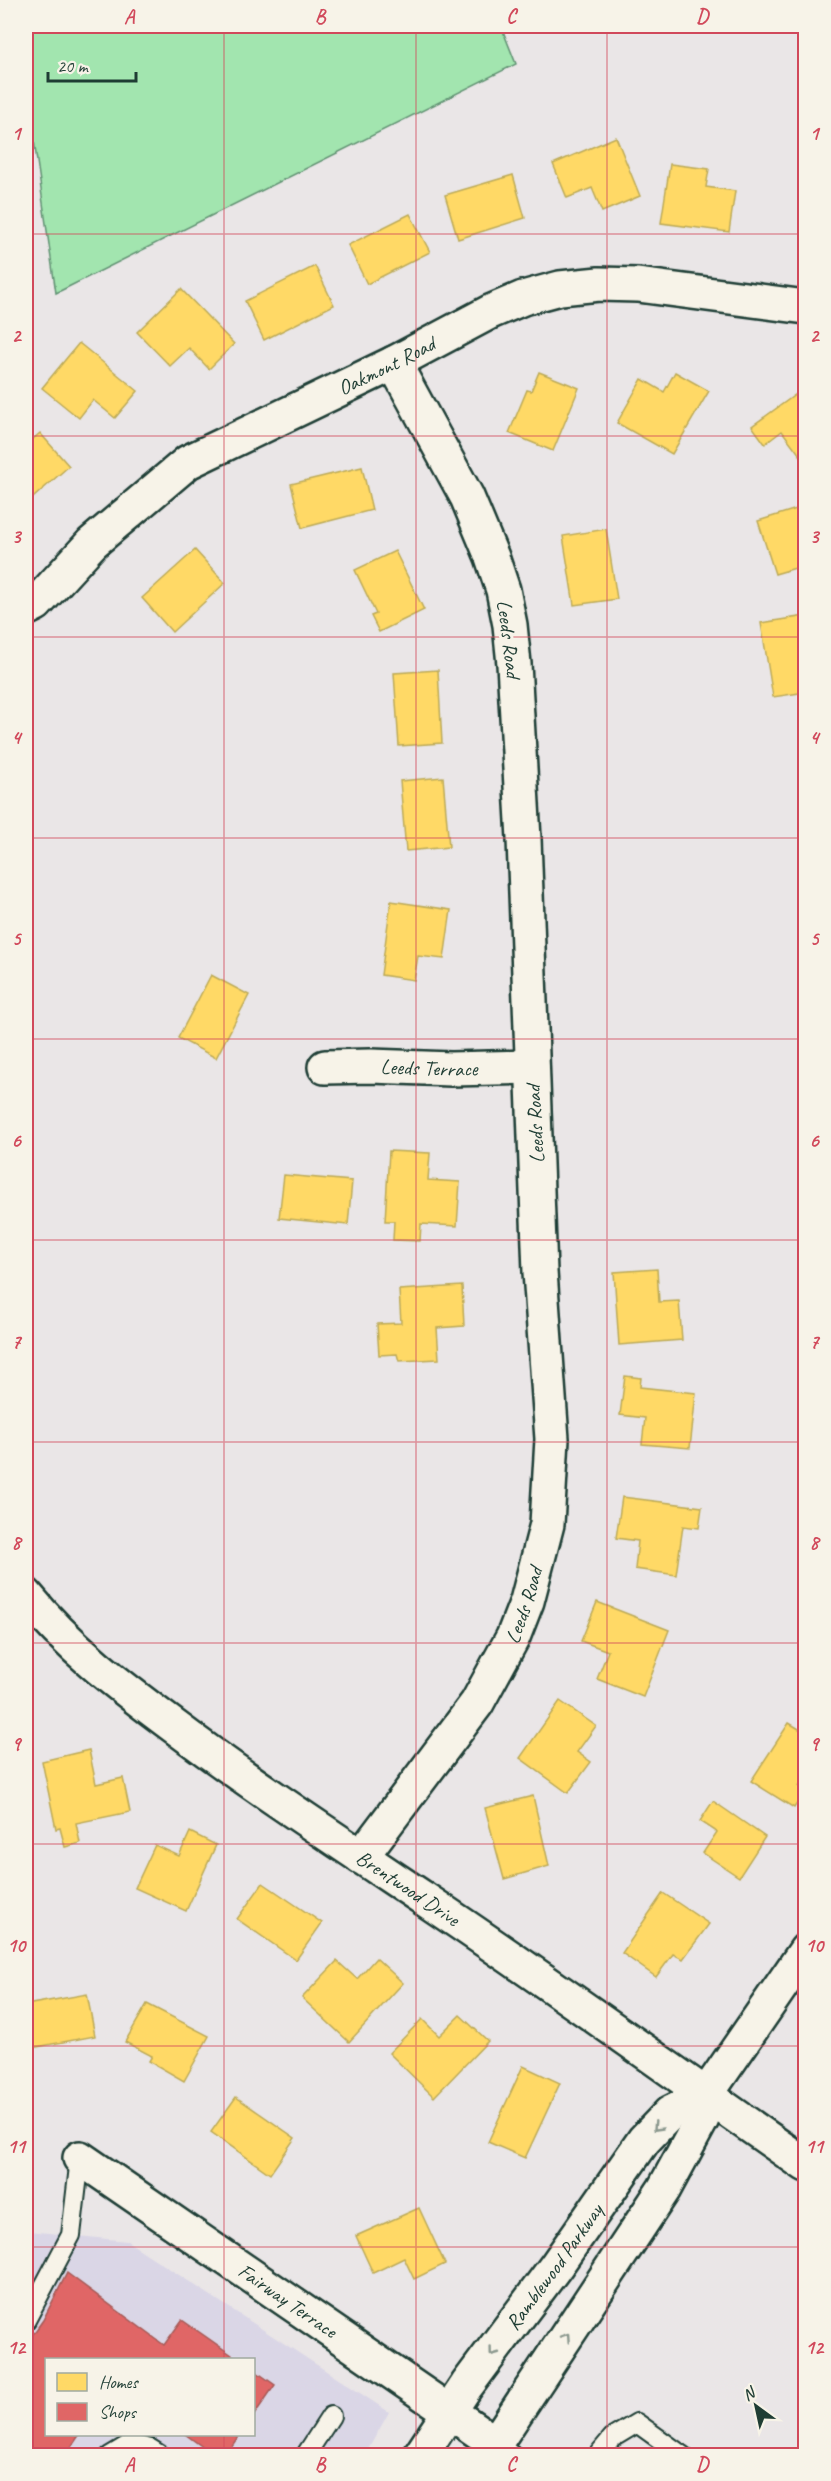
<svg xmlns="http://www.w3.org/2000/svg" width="831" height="2481" font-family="Caveat,sans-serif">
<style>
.built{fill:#dad6e6;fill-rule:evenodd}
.green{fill:#a2e5af;stroke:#609172;stroke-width:1.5}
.homes{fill:#ffd966;stroke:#bcaa57;stroke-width:1.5}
.shops{fill:#e06666;stroke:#a65a57;stroke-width:1.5}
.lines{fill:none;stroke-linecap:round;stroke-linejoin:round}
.lane-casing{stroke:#1f3d34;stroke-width:22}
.street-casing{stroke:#1f3d34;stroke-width:38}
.lane{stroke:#f7f3e8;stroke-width:18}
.street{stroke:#f7f3e8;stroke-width:33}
.oneway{stroke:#8b988e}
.grid{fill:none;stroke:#d1495b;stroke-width:1.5;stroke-opacity:0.55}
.labels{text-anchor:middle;stroke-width:6;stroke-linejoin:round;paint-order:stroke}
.street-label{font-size:21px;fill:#1f3d34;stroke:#f7f3e8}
.neatline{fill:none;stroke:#d1495b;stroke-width:2}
.grid-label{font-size:20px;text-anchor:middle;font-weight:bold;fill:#d1495b}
</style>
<rect width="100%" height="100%" fill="#eae6e7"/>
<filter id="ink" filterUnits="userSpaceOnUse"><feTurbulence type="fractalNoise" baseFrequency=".0167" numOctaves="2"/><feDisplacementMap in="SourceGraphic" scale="12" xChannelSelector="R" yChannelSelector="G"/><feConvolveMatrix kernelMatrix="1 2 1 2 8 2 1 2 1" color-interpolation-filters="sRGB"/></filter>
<g filter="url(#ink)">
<path class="built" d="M29 2231 127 2241 389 2412 365 2455H26V2235ZM46 2360H254V2434H46Z"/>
<path class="green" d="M26 26H501L516 64 56 293 26 85Z"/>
<g class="homes">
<path d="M616 137 640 196 602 212 592 188 567 198 553 164Z"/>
<path d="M670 164 709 169 706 187 735 191 729 232 661 223Z"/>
<path d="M513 175 525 218 458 239 445 195Z"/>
<path d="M410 214 430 252 367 284 348 245Z"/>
<path d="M315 266 334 305 264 340 245 301Z"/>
<path d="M181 289 234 344 209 369 189 348 170 366 137 332Z"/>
<path d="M79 343 138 391 115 418 93 400 79 418 42 388Z"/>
<path d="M539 372 579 388 553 451 509 433 527 390 531 391Z"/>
<path d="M675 372 709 391 672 454 617 423 642 379 664 392Z"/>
<path d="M806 387V463L782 431 765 444 752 426Z"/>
<path d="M40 433 69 466 26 504V445Z"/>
<path d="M362 467 372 510 302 528 291 484Z"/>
<path d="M806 506V565L775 574 758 521Z"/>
<path d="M606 529 617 599 574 605 563 536Z"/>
<path d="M195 550 225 583 172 632 142 598Z"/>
<path d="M395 551 424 610 379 632 371 616 376 614 355 570Z"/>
<path d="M806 616V692L773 697 761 623Z"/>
<path d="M438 670 442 743 399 746 394 673Z"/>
<path d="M443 777 449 847 406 851 400 781Z"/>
<path d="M391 901 451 910 444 959 418 956 414 980 381 975Z"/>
<path d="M211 975 249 995 216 1058 178 1038Z"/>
<path d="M389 1151 430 1153 428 1180 460 1182 457 1226 421 1224 420 1241 393 1240 394 1221H385Z"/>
<path d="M284 1175 352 1181 348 1225 279 1218Z"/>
<path d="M657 1269 659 1302 679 1301 682 1340 619 1345 614 1272Z"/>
<path d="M462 1286 464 1326 437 1328 439 1359 399 1361 397 1354 379 1355 377 1324 401 1323 399 1290Z"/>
<path d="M625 1376 641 1378 640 1387 696 1393 690 1448 642 1444 645 1418 620 1415Z"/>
<path d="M622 1497 702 1507 699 1528 683 1526 676 1575 635 1569 638 1541 616 1538Z"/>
<path d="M597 1602 669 1630 643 1697 597 1679 608 1651 581 1641Z"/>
<path d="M560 1701 596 1726 577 1752 591 1762 568 1793 520 1758Z"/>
<path d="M789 1723 806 1733V1775L799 1786 806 1790 794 1808 751 1781Z"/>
<path d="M89 1750 96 1784 123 1778 130 1812 76 1823 80 1843 65 1847 60 1828 56 1829 42 1761Z"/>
<path d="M533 1796 549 1866 504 1879 485 1808Z"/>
<path d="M713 1801 765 1837 739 1877 703 1853 717 1832 700 1821Z"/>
<path d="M190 1832 216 1845 186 1911 135 1888 155 1845 179 1856Z"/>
<path d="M263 1883 322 1923 296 1960 237 1919Z"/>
<path d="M663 1893 709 1924 683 1959 673 1954 656 1977 622 1953Z"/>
<path d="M376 1958 403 1983 349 2042 302 1998 337 1961 357 1979Z"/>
<path d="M87 1994 95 2036 26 2049V2005Z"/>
<path d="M147 2004 209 2036 184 2081 149 2061 152 2056 125 2042Z"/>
<path d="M460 2015 488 2041 434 2097 389 2053 422 2019 439 2036Z"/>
<path d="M523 2066 560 2083 525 2158 488 2142Z"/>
<path d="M236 2097 295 2138 270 2174 211 2132Z"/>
<path d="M419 2208 445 2264 414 2279 404 2258 373 2273 356 2236Z"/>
</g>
<g class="shops">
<path d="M67 2273 164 2345 182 2320 239 2360H46V2434H80L65 2456H26V2344L43 2320Z"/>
<path d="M254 2370 275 2385 254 2415Z"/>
<path d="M185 2434H240L225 2456H215Z"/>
</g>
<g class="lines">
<g class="lane-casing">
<g id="lane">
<path d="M26 2320 71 2235 80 2158"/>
<path d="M495 2443 513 2456"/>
<path d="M110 2456 130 2444 151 2449 162 2456"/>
<path d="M305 2456 331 2416"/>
<path d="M597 2456 612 2438 637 2423 683 2456"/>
</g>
</g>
<g class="street-casing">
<g id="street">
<path id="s1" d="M26 609 36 604 92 543 188 462 394 363 490 312 523 298 560 288 599 284 638 285 806 307"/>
<path id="s2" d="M325 1067 371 1066 451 1069 532 1067"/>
<path id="s3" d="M26 1595C68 1647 121 1687 175 1727 255 1787 339 1842 423 1898 552 1984 678 2076 806 2165"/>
<path id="s4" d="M361 1857 477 1703 513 1637 527 1601 547 1524 552 1439 540 1272 524 839 514 664 510 625 503 590 492 557 467 497 394 363"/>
<path id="s5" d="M80 2158 495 2443"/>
<path id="s6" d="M420 2456 467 2385 556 2266 644 2140 670 2113 706 2095"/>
<path d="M487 2456 664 2189 702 2119 706 2095 806 1950"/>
</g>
</g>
<use href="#lane" class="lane"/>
<use href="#street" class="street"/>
</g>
<defs><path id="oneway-chevron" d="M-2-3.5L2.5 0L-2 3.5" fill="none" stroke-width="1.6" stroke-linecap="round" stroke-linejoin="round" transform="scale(1.5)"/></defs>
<g class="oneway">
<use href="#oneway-chevron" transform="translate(657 2127) rotate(134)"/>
<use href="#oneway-chevron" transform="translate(566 2337) rotate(-56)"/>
<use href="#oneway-chevron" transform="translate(493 2352) rotate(127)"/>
</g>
</g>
<path class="grid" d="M224 26V2360M416 26V2456M607 26V2456M26 234H806M26 436H806M26 637H806M26 838H806M26 1039H806M26 1240H806M26 1442H806M26 1643H806M26 1844H806M26 2046H806M26 2247H806M224 2434V2456"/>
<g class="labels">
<g class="street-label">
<text dy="7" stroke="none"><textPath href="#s1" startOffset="440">Oakmont Road</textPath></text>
<text transform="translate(509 639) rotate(83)" y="7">Leeds Road</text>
<text dy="7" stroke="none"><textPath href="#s2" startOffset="104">Leeds Terrace</textPath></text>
<text transform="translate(535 1124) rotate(-93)" y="7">Leeds Road</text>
<text dy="7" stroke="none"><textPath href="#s4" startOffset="302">Leeds Road</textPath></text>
<text dy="7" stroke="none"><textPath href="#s3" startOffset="483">Brentwood Drive</textPath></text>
<text dy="7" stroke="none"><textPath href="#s6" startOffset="232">Ramblewood Parkway</textPath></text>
<text dy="7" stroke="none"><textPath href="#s5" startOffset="252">Fairway Terrace</textPath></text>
</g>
</g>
<rect width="831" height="2481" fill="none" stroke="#f7f3e8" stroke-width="66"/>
<rect x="45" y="2358" width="210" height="78" fill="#f7f3e8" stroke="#a1aaa0" stroke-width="1.5"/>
<rect x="57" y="2373" width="30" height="18" fill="#ffd966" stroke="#a1aaa0" stroke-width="1.5"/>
<text x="99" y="2388" font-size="18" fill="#1f3d34">Homes</text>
<rect x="57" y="2403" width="30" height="18" fill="#e06666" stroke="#a1aaa0" stroke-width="1.5"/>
<text x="99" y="2418" font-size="18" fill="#1f3d34">Shops</text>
<g transform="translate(756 2406) rotate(327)" stroke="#f7f3e8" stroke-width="4.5" paint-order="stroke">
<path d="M0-4.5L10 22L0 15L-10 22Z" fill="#1f3d34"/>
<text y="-9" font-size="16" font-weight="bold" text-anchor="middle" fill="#1f3d34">N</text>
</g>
<path d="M48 72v9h88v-9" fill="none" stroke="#1f3d34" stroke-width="3"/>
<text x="57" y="72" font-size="18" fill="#1f3d34" stroke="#f7f3e8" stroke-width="4.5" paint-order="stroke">20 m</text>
<rect x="33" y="33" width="765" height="2415" class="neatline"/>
<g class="grid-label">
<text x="129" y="23">A</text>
<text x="320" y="23">B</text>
<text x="511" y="23">C</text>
<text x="702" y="23">D</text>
<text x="16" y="140">1</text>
<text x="814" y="140">1</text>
<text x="16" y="342">2</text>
<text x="814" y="342">2</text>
<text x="16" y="543">3</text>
<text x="814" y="543">3</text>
<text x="16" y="744">4</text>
<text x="814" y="744">4</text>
<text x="16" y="945">5</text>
<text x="814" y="945">5</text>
<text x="16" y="1147">6</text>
<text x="814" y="1147">6</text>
<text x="16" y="1348">7</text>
<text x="814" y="1348">7</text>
<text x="16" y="1549">8</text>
<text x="814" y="1549">8</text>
<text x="16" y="1750">9</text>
<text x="814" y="1750">9</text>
<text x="16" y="1952">10</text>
<text x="814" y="1952">10</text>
<text x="16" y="2153">11</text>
<text x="814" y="2153">11</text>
<text x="16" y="2354">12</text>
<text x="814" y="2354">12</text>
<text x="129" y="2471">A</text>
<text x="320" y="2471">B</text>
<text x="511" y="2471">C</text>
<text x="702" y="2471">D</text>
</g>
</svg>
